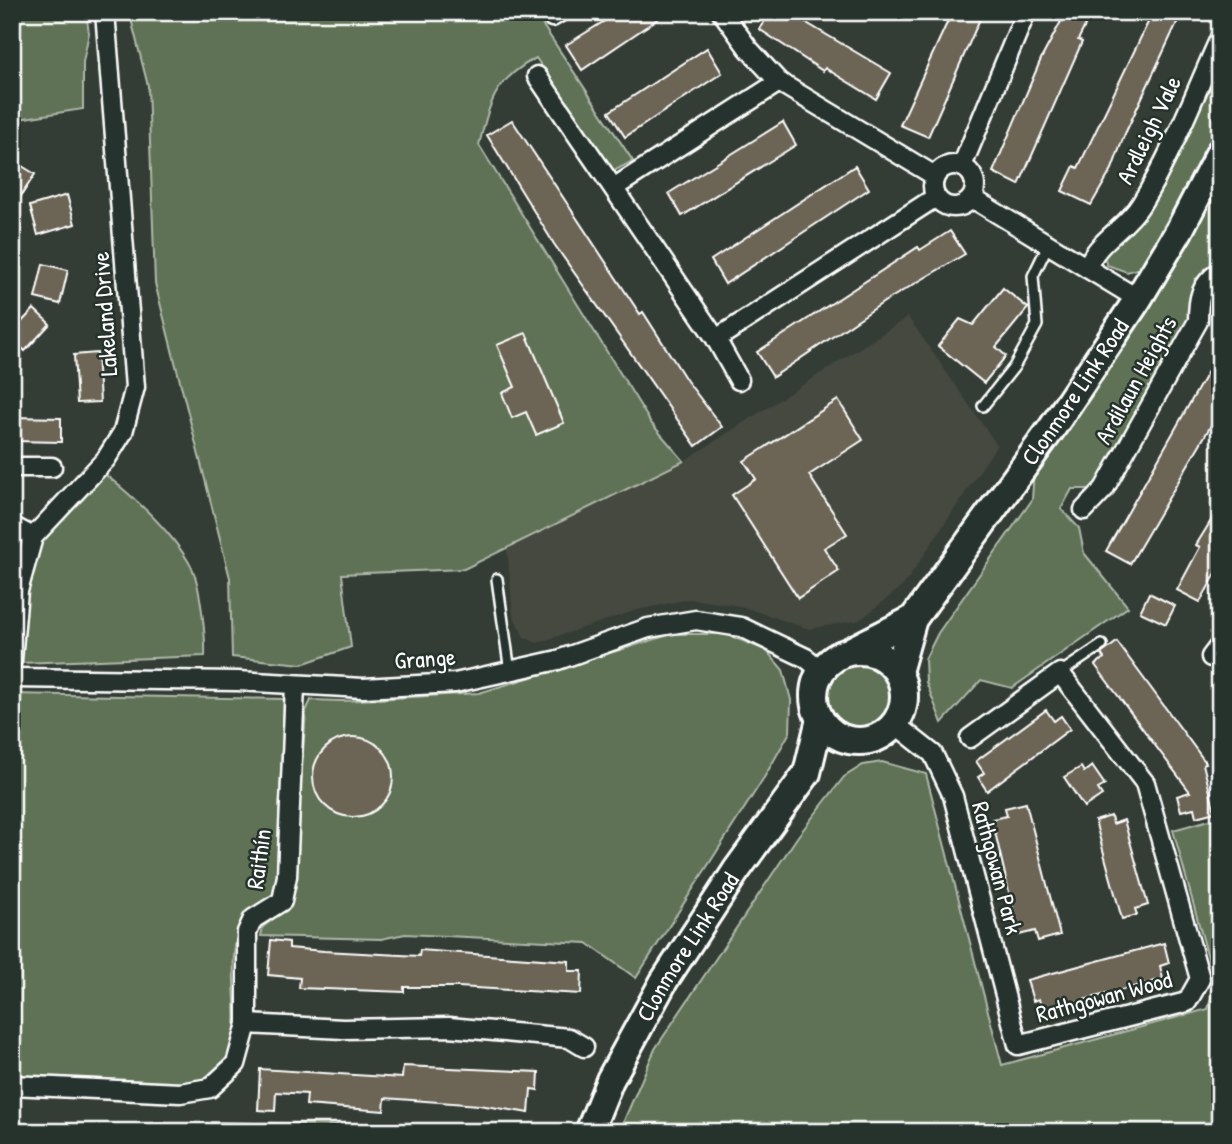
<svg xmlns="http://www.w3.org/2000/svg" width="1232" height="1144" font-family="'Patrick Hand',sans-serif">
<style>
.built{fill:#45493f}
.green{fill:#5f7255;stroke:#afb8aa;stroke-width:2}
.building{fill:#6c6555;stroke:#fff;stroke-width:2}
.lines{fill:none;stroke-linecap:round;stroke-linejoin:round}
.service-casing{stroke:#fff;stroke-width:14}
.minor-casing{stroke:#fff;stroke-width:23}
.secondary-casing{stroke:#fff;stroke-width:32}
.service{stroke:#26332d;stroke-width:9}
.minor{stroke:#26332d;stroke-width:18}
.secondary{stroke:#26332d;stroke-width:26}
.labels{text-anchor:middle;stroke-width:5;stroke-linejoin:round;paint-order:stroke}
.street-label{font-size:24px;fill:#fff;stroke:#26332d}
</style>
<rect width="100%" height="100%" fill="#343d35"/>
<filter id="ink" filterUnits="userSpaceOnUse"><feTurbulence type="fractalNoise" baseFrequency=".0143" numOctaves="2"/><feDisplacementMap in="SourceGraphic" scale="14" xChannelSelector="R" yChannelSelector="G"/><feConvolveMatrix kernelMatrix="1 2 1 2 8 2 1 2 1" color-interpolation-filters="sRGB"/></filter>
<g filter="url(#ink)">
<path class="built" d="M908 317 997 445 904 585 860 620 809 629 740 606 690 599 637 610 537 643 524 637 513 615 507 548 684 461Z"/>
<g class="green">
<path d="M12 12H86L89 33 83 62V109L12 120Z"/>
<path d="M250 12H540L536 15 633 161 614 171 536 58C494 80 490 102 479 145L651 423 684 461 464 569 342 574 351 647 302 664 232 657 230 578 155 283 148 86 130 15 239 17Z"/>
<path d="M1220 58V128L1140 268 1127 272 1107 265 1101 251 1146 214 1187 134Z"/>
<path d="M1220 171V264L1195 279 1188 324 1092 489H1072L1061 509 1079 528 1084 553 1128 607 1012 688 981 680 942 723 926 682 925 659 938 633 1032 500 1034 469Z"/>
<path d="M98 469C130 493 171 530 191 566 200 582 206 637 205 656L20 663 16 623 27 552Z"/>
<path d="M672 634H725L766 650 783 670 791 700 790 732 765 776 636 978 587 943 405 934 381 939 261 936 263 927 287 908 293 890 306 711 311 700 343 701 479 693Z"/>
<circle cx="859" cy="696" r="34"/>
<path d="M12 694 284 699 276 893C267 904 247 912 241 925 216 981 270 1063 184 1086L12 1077Z"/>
<path d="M882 762 926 774 1002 1065 1208 1009 1215 983 1173 830 1220 817V1132H619L655 1049 798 836 844 777 863 765Z"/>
<path d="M212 1122 562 1131 212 1132Z"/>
</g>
<g class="building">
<path d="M619 12H668L582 70 566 45Z"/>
<path d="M771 12H788L891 73 876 99 825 68 823 71 759 29Z"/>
<path d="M952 12H983L928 137 900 125Z"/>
<path d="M1066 12H1092L1078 40 1082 42 1019 185 993 172 1041 59Z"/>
<path d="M1153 12H1182L1124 136 1112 169 1091 205 1062 191 1074 166 1078 168Z"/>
<path d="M707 48 722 73 625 137 609 112Z"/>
<path d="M512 120 640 314 643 312 687 381 722 427 696 446 554 244 487 135Z"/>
<path d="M783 122 796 145 682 216 669 193Z"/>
<path d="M12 160 35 174 12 210Z"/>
<path d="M855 166 869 189 725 284 711 260Z"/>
<path d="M67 195 75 224 38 235 30 206Z"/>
<path d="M950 231 965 254 884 302 773 377 757 352 918 247 920 250Z"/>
<path d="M43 264 68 270 60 304 35 298Z"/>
<path d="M1003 288 1028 308 996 347 1006 356 984 383 938 346 960 319 973 325Z"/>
<path d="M34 309 50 324 25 351 12 339V332Z"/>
<path d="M526 333 564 423 536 435 526 412 512 418 502 393 515 387 497 345Z"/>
<path d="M1220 350V410L1130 564 1106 551Z"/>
<path d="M97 353 100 402 77 403 74 355Z"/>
<path d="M838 400 863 440 809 475 847 534 824 548 839 571 798 598 732 495 756 479 744 461Z"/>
<path d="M12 417 61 418V442L12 441Z"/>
<path d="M1220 506V566L1200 602 1177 590 1200 547 1196 545Z"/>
<path d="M1149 593 1175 606 1166 624 1140 612Z"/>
<path d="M1117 642 1206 763 1203 764 1215 812 1196 817 1194 808 1181 811 1177 796 1190 792 1095 665 1104 658 1101 654Z"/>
<path d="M1046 710 1054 721 1061 716 1070 729 987 791 978 777 984 773 976 761Z"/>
<circle cx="353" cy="777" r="40"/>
<path d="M1092 766 1105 785 1098 789 1102 795 1084 807 1064 777 1081 767 1084 772Z"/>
<path d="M1026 803 1060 935 1038 941 1035 931 1019 935 992 819 1007 816 1005 808Z"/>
<path d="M1111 816 1113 824 1124 820 1148 905 1135 909 1137 915 1122 919 1095 821Z"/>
<path d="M271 940 289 942V948L324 951 419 956 420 950 569 961V971H582L581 994 458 987H404V992L299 988 300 978 268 975Z"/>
<path d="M1164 943 1169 963 1160 966 1163 979 1042 1011 1039 999 1033 1001 1027 980Z"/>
<path d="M403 1066 539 1072 538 1090 531 1089 529 1113 479 1105 385 1098 384 1111 306 1105 307 1094 276 1092 275 1111 258 1110 260 1069 402 1078Z"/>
</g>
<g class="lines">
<g class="service-casing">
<g id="service">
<path d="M983 406 1014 367 1037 325 1033 276 1048 245"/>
<path d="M497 579 510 672"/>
<path d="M1060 673 1102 645"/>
</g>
</g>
<g class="minor-casing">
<g id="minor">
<path d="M722 12 748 48 779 82 935 176"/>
<path d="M552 17 560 12"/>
<path d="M537 76 716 339 739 380"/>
<circle cx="954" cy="186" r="21"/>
<path d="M962 166 1026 12"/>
<path d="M615 187 779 82"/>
<path d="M972 198 1138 299"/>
<path d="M1087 268C1097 240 1126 229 1141 204 1173 152 1195 93 1220 38"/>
<path d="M716 339 936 197"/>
<path d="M12 467H52"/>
<path d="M1084 510 1104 489 1198 321C1198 298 1200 285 1220 271"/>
<path d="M12 526 33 537"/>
<path d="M1211 657 1220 645"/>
<path d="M12 660 18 591 33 537 106 459 123 432 135 387 105 12"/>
<path d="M12 678 238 681 363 688 455 683 558 660 648 628 696 620 741 627 806 658 821 670"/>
<path d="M895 724 933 754 953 796 1018 1045 1187 1002 1200 979 1145 783 1060 673 970 738"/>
<path d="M247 1024 343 1029 449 1027 569 1038 584 1047"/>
<path d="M12 1085 180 1093 210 1088 236 1064 247 1024V932L253 919 282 901 287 876 295 686"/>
</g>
</g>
<g class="secondary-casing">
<g id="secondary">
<path d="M852 650 913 619"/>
<circle cx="859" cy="696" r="45"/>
<path id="s1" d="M898 672 913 619 1052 428 1138 299 1179 231 1220 152"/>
<path id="s2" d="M589 1132 610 1080 664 981 736 871 807 773 820 719"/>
</g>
</g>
<use href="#service" class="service"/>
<use href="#minor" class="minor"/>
<use href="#secondary" class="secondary"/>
</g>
</g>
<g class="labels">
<g class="street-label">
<text transform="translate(1149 130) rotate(-64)" y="8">Ardleigh Vale</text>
<text transform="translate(105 314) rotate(-94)" y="8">Lakeland Drive</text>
<text transform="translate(1136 380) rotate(-61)" y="8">Ardilaun Heights</text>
<text dy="8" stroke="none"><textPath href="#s1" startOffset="334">Clonmore Link Road</textPath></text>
<text transform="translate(425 659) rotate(-4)" y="8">Grange</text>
<text transform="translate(259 859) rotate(-82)" y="8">Raithín</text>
<text transform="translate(997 868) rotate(75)" y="8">Rathgowan Park</text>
<text dy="8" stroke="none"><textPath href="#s2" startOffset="210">Clonmore Link Road</textPath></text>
<text transform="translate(1104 997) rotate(-15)" y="8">Rathgowan Wood</text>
</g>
</g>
<rect width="1232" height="1144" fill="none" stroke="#26332d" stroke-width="42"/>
<rect x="21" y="21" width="1190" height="1102" fill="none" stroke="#fff" stroke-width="2.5" filter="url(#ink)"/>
</svg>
